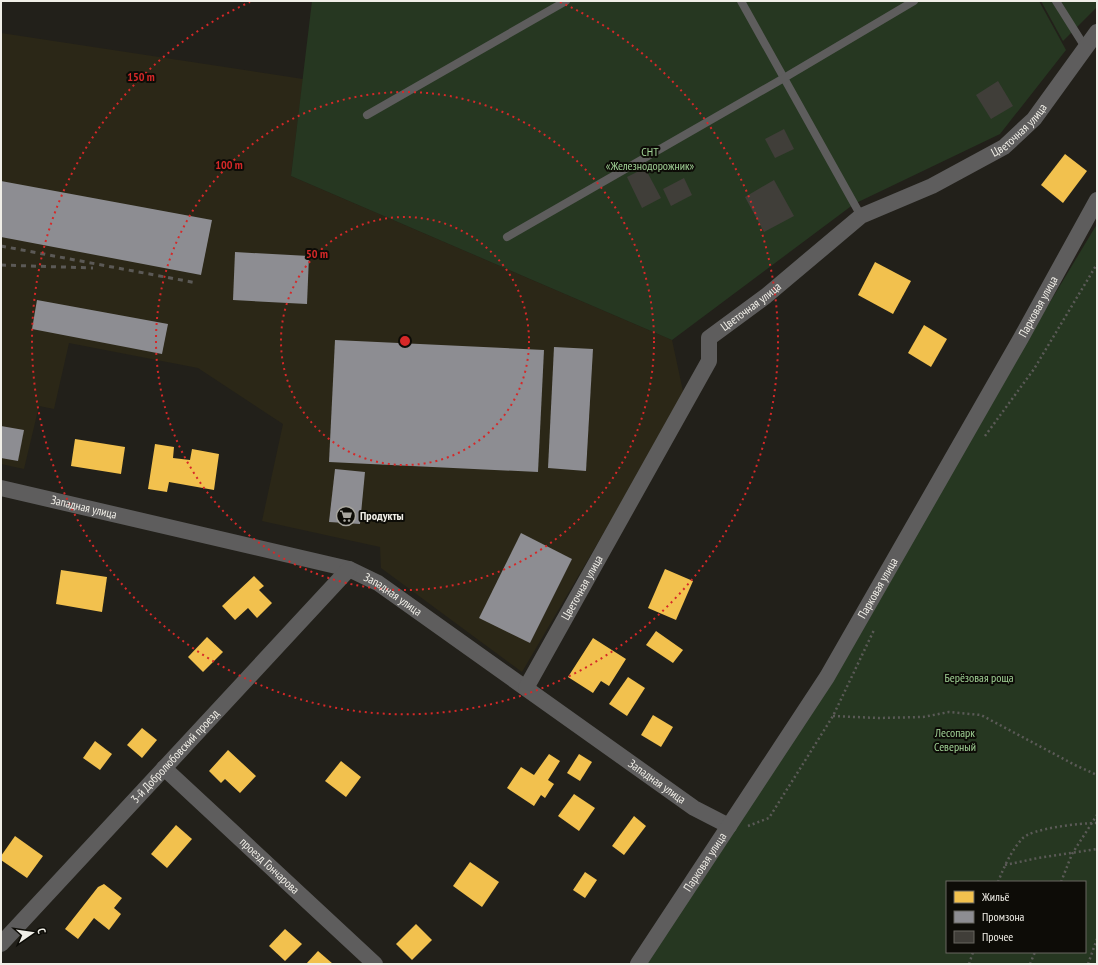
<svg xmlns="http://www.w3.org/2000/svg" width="1098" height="965" font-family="'PT Sans Narrow',sans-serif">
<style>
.built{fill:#2b2717}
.green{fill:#263721;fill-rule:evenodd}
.homes{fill:#f2c14e}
.industry{fill:#8d8d92}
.building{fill:#403e39}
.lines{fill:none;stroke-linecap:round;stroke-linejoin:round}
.path{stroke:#5b5a57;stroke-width:2.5;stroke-dasharray:2 3;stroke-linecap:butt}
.service{stroke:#5e5d5d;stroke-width:8}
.minor{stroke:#5e5d5d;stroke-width:16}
.rail{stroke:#5b5956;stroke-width:3;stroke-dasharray:5 5;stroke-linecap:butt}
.ring{fill:none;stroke:#d62828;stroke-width:2;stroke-dasharray:2 4}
.labels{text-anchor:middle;stroke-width:4;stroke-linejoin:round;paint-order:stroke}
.street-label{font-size:12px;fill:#f0eee7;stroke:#0d0c07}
.park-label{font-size:12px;fill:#a0d195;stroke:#0d0c07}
.poi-label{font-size:12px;font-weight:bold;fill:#f0eee7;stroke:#0d0c07;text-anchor:start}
.centre{fill:#d62828;stroke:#0d0c07;stroke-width:2}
.ring-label{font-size:12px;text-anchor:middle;font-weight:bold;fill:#d62828;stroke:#0d0c07;stroke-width:4;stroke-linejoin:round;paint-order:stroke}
</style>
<rect width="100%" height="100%" fill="#22201a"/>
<path class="built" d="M1 33 303 79 291 176 672 340 684 396 522 672 381 568 380 547 262 521 283 424 198 368 69 343 54 409 39 406 24 469 1 464Z"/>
<g class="green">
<path d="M312 1H1039L1066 50 1000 134 854 204 672 340 291 176Z"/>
<path d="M1041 1H1097V7L1063 41Z"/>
<path d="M1097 224V964H643L904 545ZM947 882H1085V952H947Z"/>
</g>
<g class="homes">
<path d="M1065 154 1087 171 1063 203 1041 185Z"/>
<path d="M875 262 911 281 893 314 858 295Z"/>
<path d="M924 325 947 339 931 367 908 353Z"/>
<path d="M75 439 125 447 121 474 71 466Z"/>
<path d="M155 444 174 447 173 458 190 460 192 449 219 454 214 490 169 482 167 492 148 489Z"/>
<path d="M665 569 693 581 676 620 648 608Z"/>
<path d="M61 570 107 577 102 612 56 604Z"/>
<path d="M254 576 264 586 259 590 272 603 257 618 248 608 235 620 222 606Z"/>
<path d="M656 631 683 650 673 663 646 645Z"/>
<path d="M207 637 223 652 203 672 188 657Z"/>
<path d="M593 638 626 659 609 686 601 681 593 693 568 677Z"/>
<path d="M628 677 645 688 627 716 609 704Z"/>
<path d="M653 715 673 727 661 747 641 735Z"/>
<path d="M142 728 157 740 142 758 127 745Z"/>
<path d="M95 741 112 754 100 770 83 758Z"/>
<path d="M228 750 256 776 240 793 225 779 221 783 209 771Z"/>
<path d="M549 754 560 761 548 780 554 784 545 798 541 795 534 806 507 788 521 767 534 775Z"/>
<path d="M579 754 592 762 580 781 567 773Z"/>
<path d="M341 761 361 777 346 797 325 781Z"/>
<path d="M574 794 595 808 579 831 558 816Z"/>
<path d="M634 816 646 826 624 855 612 846Z"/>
<path d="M176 825 192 839 167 868 151 854Z"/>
<path d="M15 836 43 856 27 878 1 860V856Z"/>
<path d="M470 862 499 882 482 907 453 886Z"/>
<path d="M585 872 597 880 585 898 573 890Z"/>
<path d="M104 884 122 898 114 908 121 914 109 930 94 918 78 939 65 929 98 887Z"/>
<path d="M416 924 432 940 412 960 396 944Z"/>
<path d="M285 929 302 944 285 961 269 946Z"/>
<path d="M318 951 333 964H306Z"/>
</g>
<g class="industry">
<path d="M1 181 212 220 201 275 1 237Z"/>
<path d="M235 252 309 256 307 304 233 300Z"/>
<path d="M37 300 168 324 162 354 32 329Z"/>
<path d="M335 340 544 350 538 472 329 462Z"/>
<path d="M554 347 593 349 586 471 548 468Z"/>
<path d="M1 426 24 430 18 461 1 458Z"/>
<path d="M335 469 365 472 360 524 329 522Z"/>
<path d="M521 533 572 559 530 643 479 618Z"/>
</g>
<g class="building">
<path d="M998 81 1013 106 991 119 976 95Z"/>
<path d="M784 129 794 149 775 158 765 139Z"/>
<path d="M645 168 661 198 642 208 627 177Z"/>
<path d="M684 178 692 195 671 206 663 189Z"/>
<path d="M774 180 794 216 764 232 745 197Z"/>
</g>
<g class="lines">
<g class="path">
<path d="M985 436 1034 369 1097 264"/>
<path d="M833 716 878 718 923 717 949 712 981 715 1075 765 1097 775"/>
<path d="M748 826 769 818 833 716 874 630"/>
<path d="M1005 865 1038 858 1097 849"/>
<path d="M998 882C1004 867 1011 851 1022 839 1031 828 1082 823 1097 823"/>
<path d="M1061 882 1072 854 1097 815"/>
<path d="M969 964 973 952"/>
<path d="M1030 964 1035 952"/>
<path d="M1088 964 1097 939"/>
</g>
<g class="service">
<path d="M741 1 861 216"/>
<path d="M1056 1 1085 47"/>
<path d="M367 115 566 1"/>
<path d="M507 237 784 78 914 1"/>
</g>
<g class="minor">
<path id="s1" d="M1 488 349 569 378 583 694 808 729 826"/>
<path id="s2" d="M526 688 709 361V338L766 296 861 216 932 186 1004 147 1034 119 1097 32"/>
<path id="s3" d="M164 768 375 964"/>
<path id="s4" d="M1 944 349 569"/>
<path id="s5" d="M638 964 827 677 1021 338 1097 200"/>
</g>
<g class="rail">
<path d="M1 246 197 283"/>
<path d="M1 265 93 268"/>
</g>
</g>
<g class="ring">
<circle cx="405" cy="341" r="124"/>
<circle cx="405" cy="341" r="249"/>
<path d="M560 2A373 373 0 1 1 250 2"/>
</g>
<defs>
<g id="supermarket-ring" transform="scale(1)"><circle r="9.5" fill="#0d0c07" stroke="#a8a69f" stroke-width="1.5"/><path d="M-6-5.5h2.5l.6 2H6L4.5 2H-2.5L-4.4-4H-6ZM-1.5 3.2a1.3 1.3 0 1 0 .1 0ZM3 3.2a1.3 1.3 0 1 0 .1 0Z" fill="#a8a69f"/></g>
</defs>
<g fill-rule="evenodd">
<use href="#supermarket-ring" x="346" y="516"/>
</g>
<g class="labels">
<g class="street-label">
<text dy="4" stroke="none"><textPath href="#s2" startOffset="774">Цветочная улица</textPath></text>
<text dy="4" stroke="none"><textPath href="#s2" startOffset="450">Цветочная улица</textPath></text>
<text dy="4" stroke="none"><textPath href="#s5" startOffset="770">Парковая улица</textPath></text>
<text dy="4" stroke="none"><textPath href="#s1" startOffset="85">Западная улица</textPath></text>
<text dy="4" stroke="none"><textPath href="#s2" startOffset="115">Цветочная улица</textPath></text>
<text dy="4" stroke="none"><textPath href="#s5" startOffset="446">Парковая улица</textPath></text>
<text dy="4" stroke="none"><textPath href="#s1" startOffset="408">Западная улица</textPath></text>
<text dy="4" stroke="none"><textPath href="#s4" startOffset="256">3-й Добролюбовский проезд</textPath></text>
<text dy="4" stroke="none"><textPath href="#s1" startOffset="732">Западная улица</textPath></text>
<text dy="4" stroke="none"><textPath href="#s5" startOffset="122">Парковая улица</textPath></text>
<text dy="4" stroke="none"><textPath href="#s3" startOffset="144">проезд Гончарова</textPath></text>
</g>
<g class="park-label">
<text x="650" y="156">СНТ<tspan x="650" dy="14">«Железнодорожник»</tspan></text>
<text x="979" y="682">Берёзовая роща</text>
<text x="955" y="737">Лесопарк<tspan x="955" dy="14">Северный</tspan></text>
</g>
<g class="poi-label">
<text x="360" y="520">Продукты</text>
</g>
</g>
<circle cx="405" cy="341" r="6" class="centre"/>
<g class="ring-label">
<text x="141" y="81">150 m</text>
<text x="229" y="169">100 m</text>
<text x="317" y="258">50 m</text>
</g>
<rect width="1098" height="965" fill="none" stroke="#f0eee7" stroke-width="4"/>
<rect x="946" y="881" width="140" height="72" fill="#0d0c07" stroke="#686661"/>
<rect x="954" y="891" width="20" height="12" fill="#f2c14e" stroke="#686661"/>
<text x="982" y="901" font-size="12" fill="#f0eee7">Жильё</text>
<rect x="954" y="911" width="20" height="12" fill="#8d8d92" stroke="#686661"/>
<text x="982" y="921" font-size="12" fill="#f0eee7">Промзона</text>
<rect x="954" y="931" width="20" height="12" fill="#403e39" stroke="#686661"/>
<text x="982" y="941" font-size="12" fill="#f0eee7">Прочее</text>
<g transform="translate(32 933) rotate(77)" stroke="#0d0c07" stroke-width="3" paint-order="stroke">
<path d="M0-3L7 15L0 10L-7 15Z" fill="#f0eee7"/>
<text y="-6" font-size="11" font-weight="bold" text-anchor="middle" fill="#f0eee7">С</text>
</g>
</svg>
